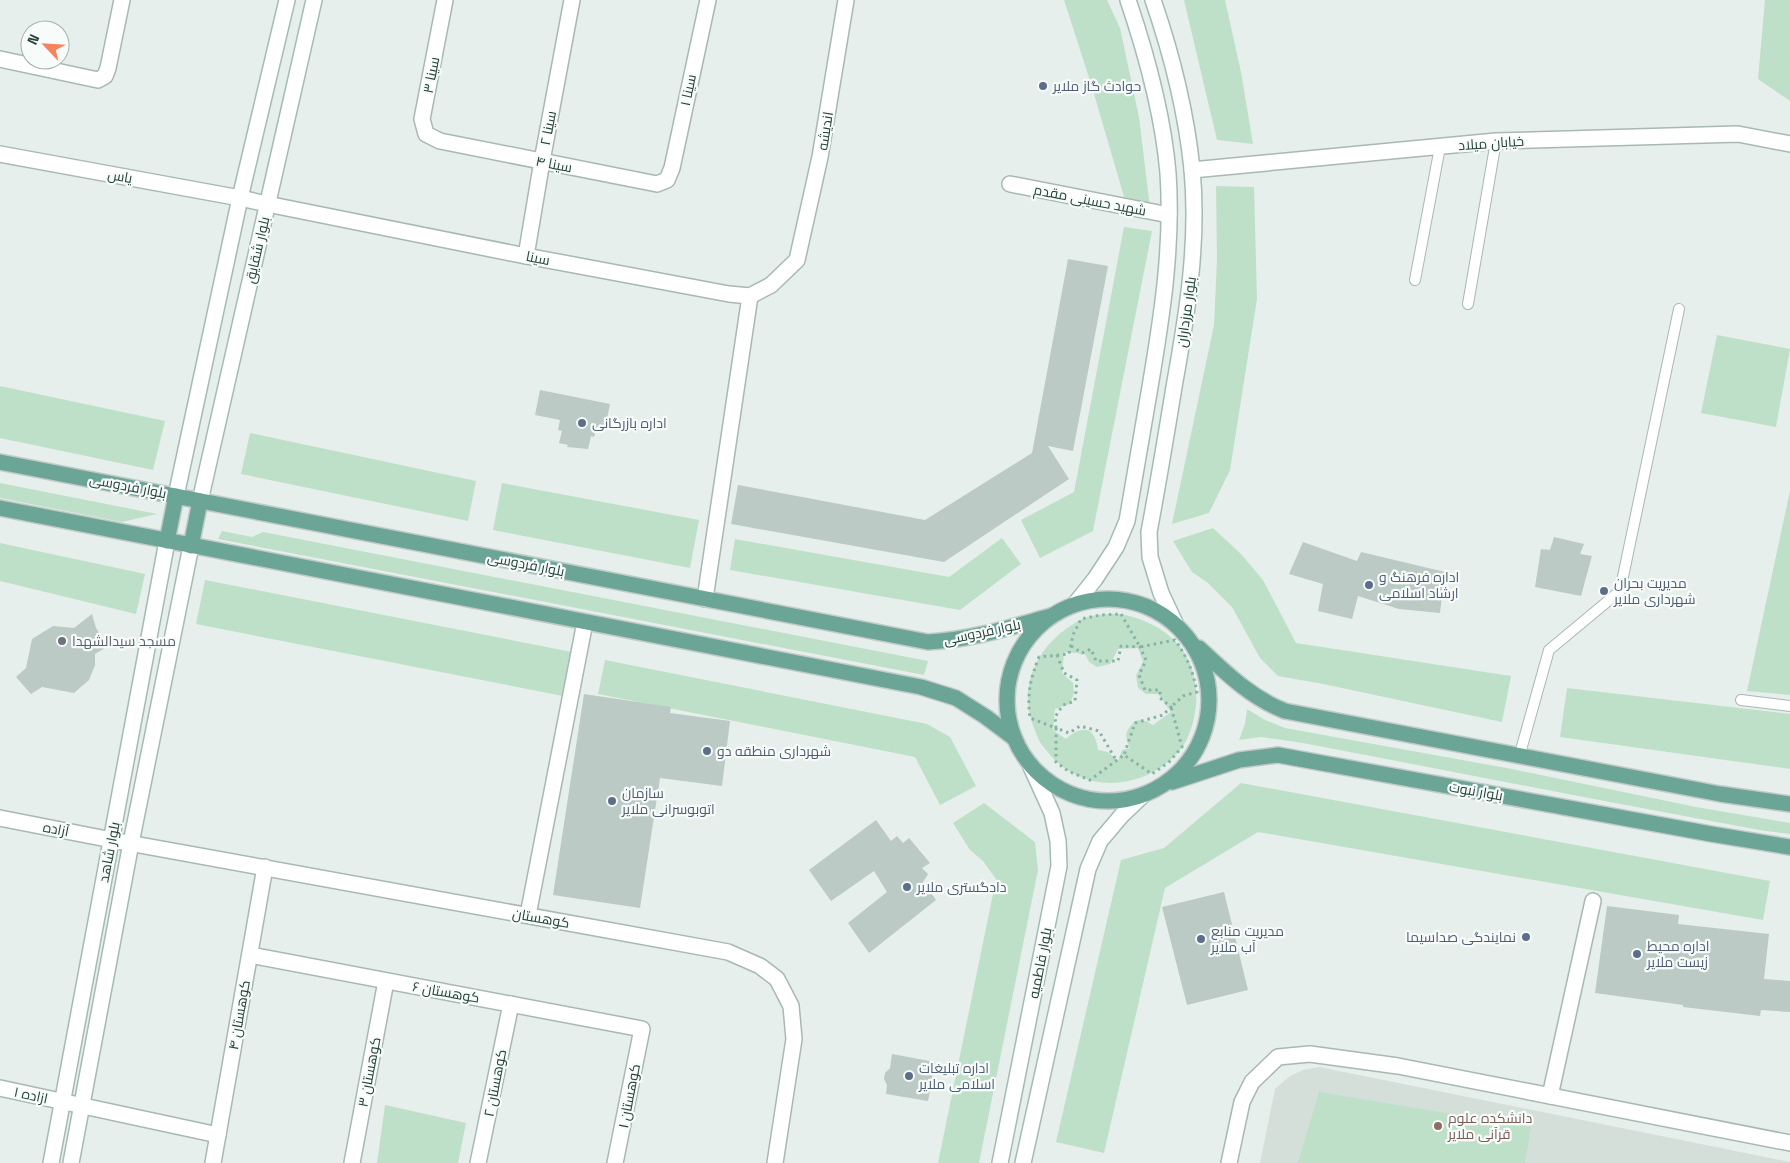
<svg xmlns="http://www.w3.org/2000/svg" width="1790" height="1163" font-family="'Space Grotesk',Cairo,sans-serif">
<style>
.built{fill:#d4dfda}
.green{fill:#bfe0c8;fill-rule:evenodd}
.building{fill:#bbcac4}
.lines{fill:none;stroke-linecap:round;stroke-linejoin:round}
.lane-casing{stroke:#a8b8b2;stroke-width:12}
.street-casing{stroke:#a8b8b2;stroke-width:18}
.secondary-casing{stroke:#a4bbb3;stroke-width:18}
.primary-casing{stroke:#c2cac8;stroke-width:18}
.path{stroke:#86b3a5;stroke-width:3;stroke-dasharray:2.5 4;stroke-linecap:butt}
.lane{stroke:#fff;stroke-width:10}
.street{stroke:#fff;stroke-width:15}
.secondary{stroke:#fff;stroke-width:15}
.primary{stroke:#6aa596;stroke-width:15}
.service-dot{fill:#5c6f8a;stroke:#f7fbf9;stroke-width:2}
.worship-dot{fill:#6b7280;stroke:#f7fbf9;stroke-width:2}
.education-dot{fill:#8d6e63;stroke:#f7fbf9;stroke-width:2}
.labels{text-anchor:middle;stroke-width:4.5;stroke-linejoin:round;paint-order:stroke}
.street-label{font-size:14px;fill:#24423a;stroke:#f7fbf9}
.service-label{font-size:14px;fill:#4e5e75;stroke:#f7fbf9;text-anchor:start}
.worship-label{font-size:14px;fill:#5b616d;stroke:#f7fbf9;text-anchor:start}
.education-label{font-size:14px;fill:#785e54;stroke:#f7fbf9;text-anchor:start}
</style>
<rect width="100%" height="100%" fill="#e6efeb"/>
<path class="built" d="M1319 1067 1790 1162V1163H1260L1275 1089 1290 1076 1303 1070Z"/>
<g class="green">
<path d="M1064 0H1107L1120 28 1139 117 1150 208 1127 207 1092 87Z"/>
<path d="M1184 0H1225L1241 72 1253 144 1217 140Z"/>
<path d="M1765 0H1790V101L1758 79Z"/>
<path d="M1216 186 1254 187 1257 299 1230 470 1209 513 1172 524 1214 325 1217 259Z"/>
<path d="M1124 227 1152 231 1093 531 1040 558 1021 520 1074 492Z"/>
<path d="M1717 335 1790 349 1776 427 1701 413Z"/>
<path d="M0 386 165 421 153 470 0 438Z"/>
<path d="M250 433 476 481 468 521 241 474Z"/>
<path d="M0 483 157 514 122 522 0 498Z"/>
<path d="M502 483 699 520 690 568 493 530Z"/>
<path d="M1790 491V695L1747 691Z"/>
<path d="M1213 528 1241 554 1263 580 1296 643 1511 676 1502 722 1323 684 1278 676 1260 658 1232 607 1208 583 1192 572 1173 541Z"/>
<path d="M222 531 252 537 263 532 928 661 924 675 218 539Z"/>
<path d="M1002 538 1021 564 960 610 730 570 735 539 949 577Z"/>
<path d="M0 543 145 574 136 614 0 581Z"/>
<path d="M205 580 572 652 563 696 196 624Z"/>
<path d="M1121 614C1169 624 1200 654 1196 706 1194 721 1190 737 1181 749 1154 782 1106 794 1069 771 1058 765 1050 755 1042 745 1038 740 1036 733 1034 728 1016 684 1040 641 1080 620 1092 614 1107 614 1121 614ZM1138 648 1143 662 1136 675 1138 688 1146 694H1158L1171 712 1153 725 1146 721 1138 720C1126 728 1123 735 1130 748L1122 750 1118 761 1108 752 1098 750C1095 727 1083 724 1066 739L1053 730 1055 709 1070 704 1074 693 1073 683 1062 673 1064 652 1085 654 1089 662 1097 667 1110 664 1118 649Z"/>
<path d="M605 660 927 724 950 737 976 786 940 805 915 757 598 694Z"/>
<path d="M1567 688 1790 714V769L1560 737Z"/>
<path d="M1247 709 1265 720 1285 728 1512 769 1696 807 1790 823V834L1759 830 1594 799 1303 743 1261 737 1239 740 1245 724Z"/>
<path d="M1241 783 1770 881 1763 920 1258 832 1165 888 1104 1153 1056 1142 1121 860 1164 848Z"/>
<path d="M984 803 1035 842 1038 870 979 1163H938L996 879 983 861 970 850 953 823Z"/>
<path d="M1319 1092 1531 1127 1525 1163H1298Z"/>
<path d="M385 1105 466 1123 458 1163H377Z"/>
</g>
<g class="building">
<path d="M1068 259 1108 266 1073 451 1048 446 1069 479 944 562 731 524 738 485 925 520 1032 453Z"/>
<path d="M540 390 610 404 605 428 597 427 594 437 591 436 588 449 567 447 568 445 559 443 562 431 558 430 560 420 535 415Z"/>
<path d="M1554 537 1584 544 1580 554 1592 556 1581 596 1535 587 1541 549 1550 550Z"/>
<path d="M1303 542 1357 561 1361 552 1445 572 1440 613 1399 609 1358 596 1352 619 1318 611 1323 584 1289 574Z"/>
<path d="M92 614 96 628 101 636 112 644 95 654V665L89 680 74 693 42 687 31 694 16 677 26 668 32 639 53 626 74 628Z"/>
<path d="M584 694 671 707 670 713 730 721 722 786 660 778 640 908 553 895Z"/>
<path d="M876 820 891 841 897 836 903 843 909 838 930 863 922 868 928 874 923 882 936 900 869 953 848 923 887 892 874 871 831 901 809 870Z"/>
<path d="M1224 892 1248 990 1187 1005 1162 907Z"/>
<path d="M1607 906 1679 915 1678 924 1769 934 1764 979 1790 981V1012L1761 1010 1760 1016 1683 1007V1005L1595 993Z"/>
<path d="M892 1054 935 1062 928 1101 886 1094 887 1085 884 1079 885 1073 890 1068Z"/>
</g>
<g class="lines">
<g class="lane-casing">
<g id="lane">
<path d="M1415 280 1440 147"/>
<path d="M1468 304 1496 141"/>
<path d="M1741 700 1790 706"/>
<path d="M1519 757 1549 650 1620 591 1679 309"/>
</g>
</g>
<g class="street-casing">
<g id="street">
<path d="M445 0 422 119 426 134 440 141 657 184 667 180 672 168 708 0"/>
<path d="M0 59 98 80 105 76 108 68 122 0"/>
<path d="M0 154 240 198"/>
<path d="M1192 170 1496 141 1738 134 1790 144"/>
<path d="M1010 184 1169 215"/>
<path d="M267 204 526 256 729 294 750 296 771 285 797 260 820 157 846 0"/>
<path d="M526 256 542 161 572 0"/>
<path d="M705 599 750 296"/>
<path d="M0 818 112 840 728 952 760 966 777 979 791 1006 794 1039 775 1163"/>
<path d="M528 915 585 622"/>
<path d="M250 955 642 1029 615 1163"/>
<path d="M0 1088 218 1135"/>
<path d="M1550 1096 1593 901"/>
<path d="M213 1163 265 867"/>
<path d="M352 1163 386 981"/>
<path d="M478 1163 511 1004"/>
<path d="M1229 1163 1242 1102 1252 1082 1278 1057 1310 1054 1398 1066 1790 1143"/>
</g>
</g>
<g class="secondary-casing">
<g id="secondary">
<path d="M1153 0C1172 55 1186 111 1192 169 1199 242 1187 315 1174 387 1166 436 1158 484 1149 532L1150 557 1161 593 1175 623"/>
<path d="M240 198 267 204"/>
<path d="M176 496 240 198 287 0"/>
<path d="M200 501 314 0"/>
<path d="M1075 604 1095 579 1116 547 1127 521C1135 476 1142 432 1150 387 1162 316 1173 245 1168 173 1163 114 1147 56 1128 0"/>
<path d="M51 1163 167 541"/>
<path d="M71 1163 131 843 191 546"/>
<path d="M1000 1163 1059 866 1058 841 1052 813 1031 767"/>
<path d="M1023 1163 1088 869 1100 841 1122 815 1142 796"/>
</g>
</g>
<g class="primary-casing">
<g id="primary">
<path d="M0 462 928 642C971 640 1011 627 1051 616"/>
<path d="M0 508 921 687 956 698 986 717 1014 738"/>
<path d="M167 541 176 496"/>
<path d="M191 546 200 501"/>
<circle cx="1108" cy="700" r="101"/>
<path d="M1199 648C1225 672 1251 698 1285 711L1720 794 1790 804"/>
<path d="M1172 782 1239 760 1278 755 1711 834 1790 847"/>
</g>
</g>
<g class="path">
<path d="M1121 614 1140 647 1175 640C1187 657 1193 671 1197 692L1183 696 1171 707 1182 747 1169 762 1152 774 1124 755 1090 780 1068 771 1056 762V728L1030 718C1027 694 1030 680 1039 657L1069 654 1073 635 1081 619 1100 615Z"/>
<path d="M1071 646 1082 653 1091 649 1096 661H1118L1121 646 1140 647 1146 660 1139 675 1145 690H1160V698L1171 707 1163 715 1135 723 1124 755"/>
<path d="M1057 655 1064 673 1077 680 1075 701 1063 705 1055 717 1056 728 1069 733 1080 726 1099 731 1116 760"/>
</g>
<use href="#lane" class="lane"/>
<use href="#street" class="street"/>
<use href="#secondary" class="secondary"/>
<use href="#primary" class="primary"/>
</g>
<g class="service-dot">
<circle cx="1043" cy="86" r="5"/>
<circle cx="582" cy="423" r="5"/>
<circle cx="1369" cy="585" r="5"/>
<circle cx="1604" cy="591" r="5"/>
<circle cx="707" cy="751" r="5"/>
<circle cx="612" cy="801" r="5"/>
<circle cx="907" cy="887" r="5"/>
<circle cx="1526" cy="937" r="5"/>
<circle cx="1201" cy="939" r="5"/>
<circle cx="1637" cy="954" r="5"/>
<circle cx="909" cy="1076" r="5"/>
</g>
<circle class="worship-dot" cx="62" cy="641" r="5"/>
<circle class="education-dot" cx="1438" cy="1126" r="5"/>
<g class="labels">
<g class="street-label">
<text transform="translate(431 75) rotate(-79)" y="5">سینا ۳</text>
<text transform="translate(688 90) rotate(-78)" y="5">سینا ۱</text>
<text transform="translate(548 128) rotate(-79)" y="5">سینا ۲</text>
<text transform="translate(825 131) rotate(-81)" y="5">اندیشه</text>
<text transform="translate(1491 143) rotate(-4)" y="5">خیابان میلاد</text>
<text transform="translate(554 164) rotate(11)" y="5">سینا ۴</text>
<text transform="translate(120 176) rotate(10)" y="5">یاس</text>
<text transform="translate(1090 200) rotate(11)" y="5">شهید حسینی مقدم</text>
<text transform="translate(257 250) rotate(-77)" y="5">بلوار شقایق</text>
<text transform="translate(538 258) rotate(11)" y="5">سینا</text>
<text transform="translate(1186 312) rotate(-82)" y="5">بلوار مرزداران</text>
<text transform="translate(128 486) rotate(11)" y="5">بلوار فردوسی</text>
<text transform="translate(526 564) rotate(11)" y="5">بلوار فردوسی</text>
<text transform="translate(982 632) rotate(-12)" y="5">بلوار فردوسی</text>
<text transform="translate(1476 791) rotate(10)" y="5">بلوار نبوت</text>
<text transform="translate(56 829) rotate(11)" y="5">آزاده</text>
<text transform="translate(109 852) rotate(-79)" y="5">بلوار شاهد</text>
<text transform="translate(541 918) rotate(10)" y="5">کوهستان</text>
<text transform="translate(1040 963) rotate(-79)" y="5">بلوار فاطمیه</text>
<text transform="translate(446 992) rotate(10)" y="5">کوهستان ۶</text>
<text transform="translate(239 1015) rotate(-80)" y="5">کوهستان ۴</text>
<text transform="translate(369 1072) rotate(-79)" y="5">کوهستان ۳</text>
<text transform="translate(495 1083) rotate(-79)" y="5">کوهستان ۲</text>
<text transform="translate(31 1095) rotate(12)" y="5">ازاده ۱</text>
<text transform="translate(629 1096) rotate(-79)" y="5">کوهستان ۱</text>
</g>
<g class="service-label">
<text x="1053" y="91">حوادث گاز ملایر</text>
<text x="592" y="428">اداره بازرگانی</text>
<text x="1379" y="582">اداره فرهنگ و<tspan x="1379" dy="16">ارشاد اسلامی</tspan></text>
<text x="1614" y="588">مدیریت بحران<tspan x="1614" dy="16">شهرداری ملایر</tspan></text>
<text x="717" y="756">شهرداری منطقه دو</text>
<text x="622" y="798">سازمان<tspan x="622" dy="16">اتوبوسرانی ملایر</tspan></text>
<text x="917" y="892">دادگستری ملایر</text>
<text x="1211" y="936">مدیریت منابع<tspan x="1211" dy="16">آب ملایر</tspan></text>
<text x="1516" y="942" text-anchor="end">نمایندگی صداسیما</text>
<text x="1647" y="951">اداره محیط<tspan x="1647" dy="16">زیست ملایر</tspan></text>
<text x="919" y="1073">اداره تبلیغات<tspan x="919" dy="16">اسلامی ملایر</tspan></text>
</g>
<g class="worship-label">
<text x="72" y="646">مسجد سیدالشهدا</text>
</g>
<g class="education-label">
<text x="1448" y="1123">دانشکده علوم<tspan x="1448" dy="16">قرآنی ملایر</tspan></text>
</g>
</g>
<g transform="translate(45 45) rotate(295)"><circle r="24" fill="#f7fbf9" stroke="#a3b1ad"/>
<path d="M0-4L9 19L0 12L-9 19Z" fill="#f4845f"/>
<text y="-8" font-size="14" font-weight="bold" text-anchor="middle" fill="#24423a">N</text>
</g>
</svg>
